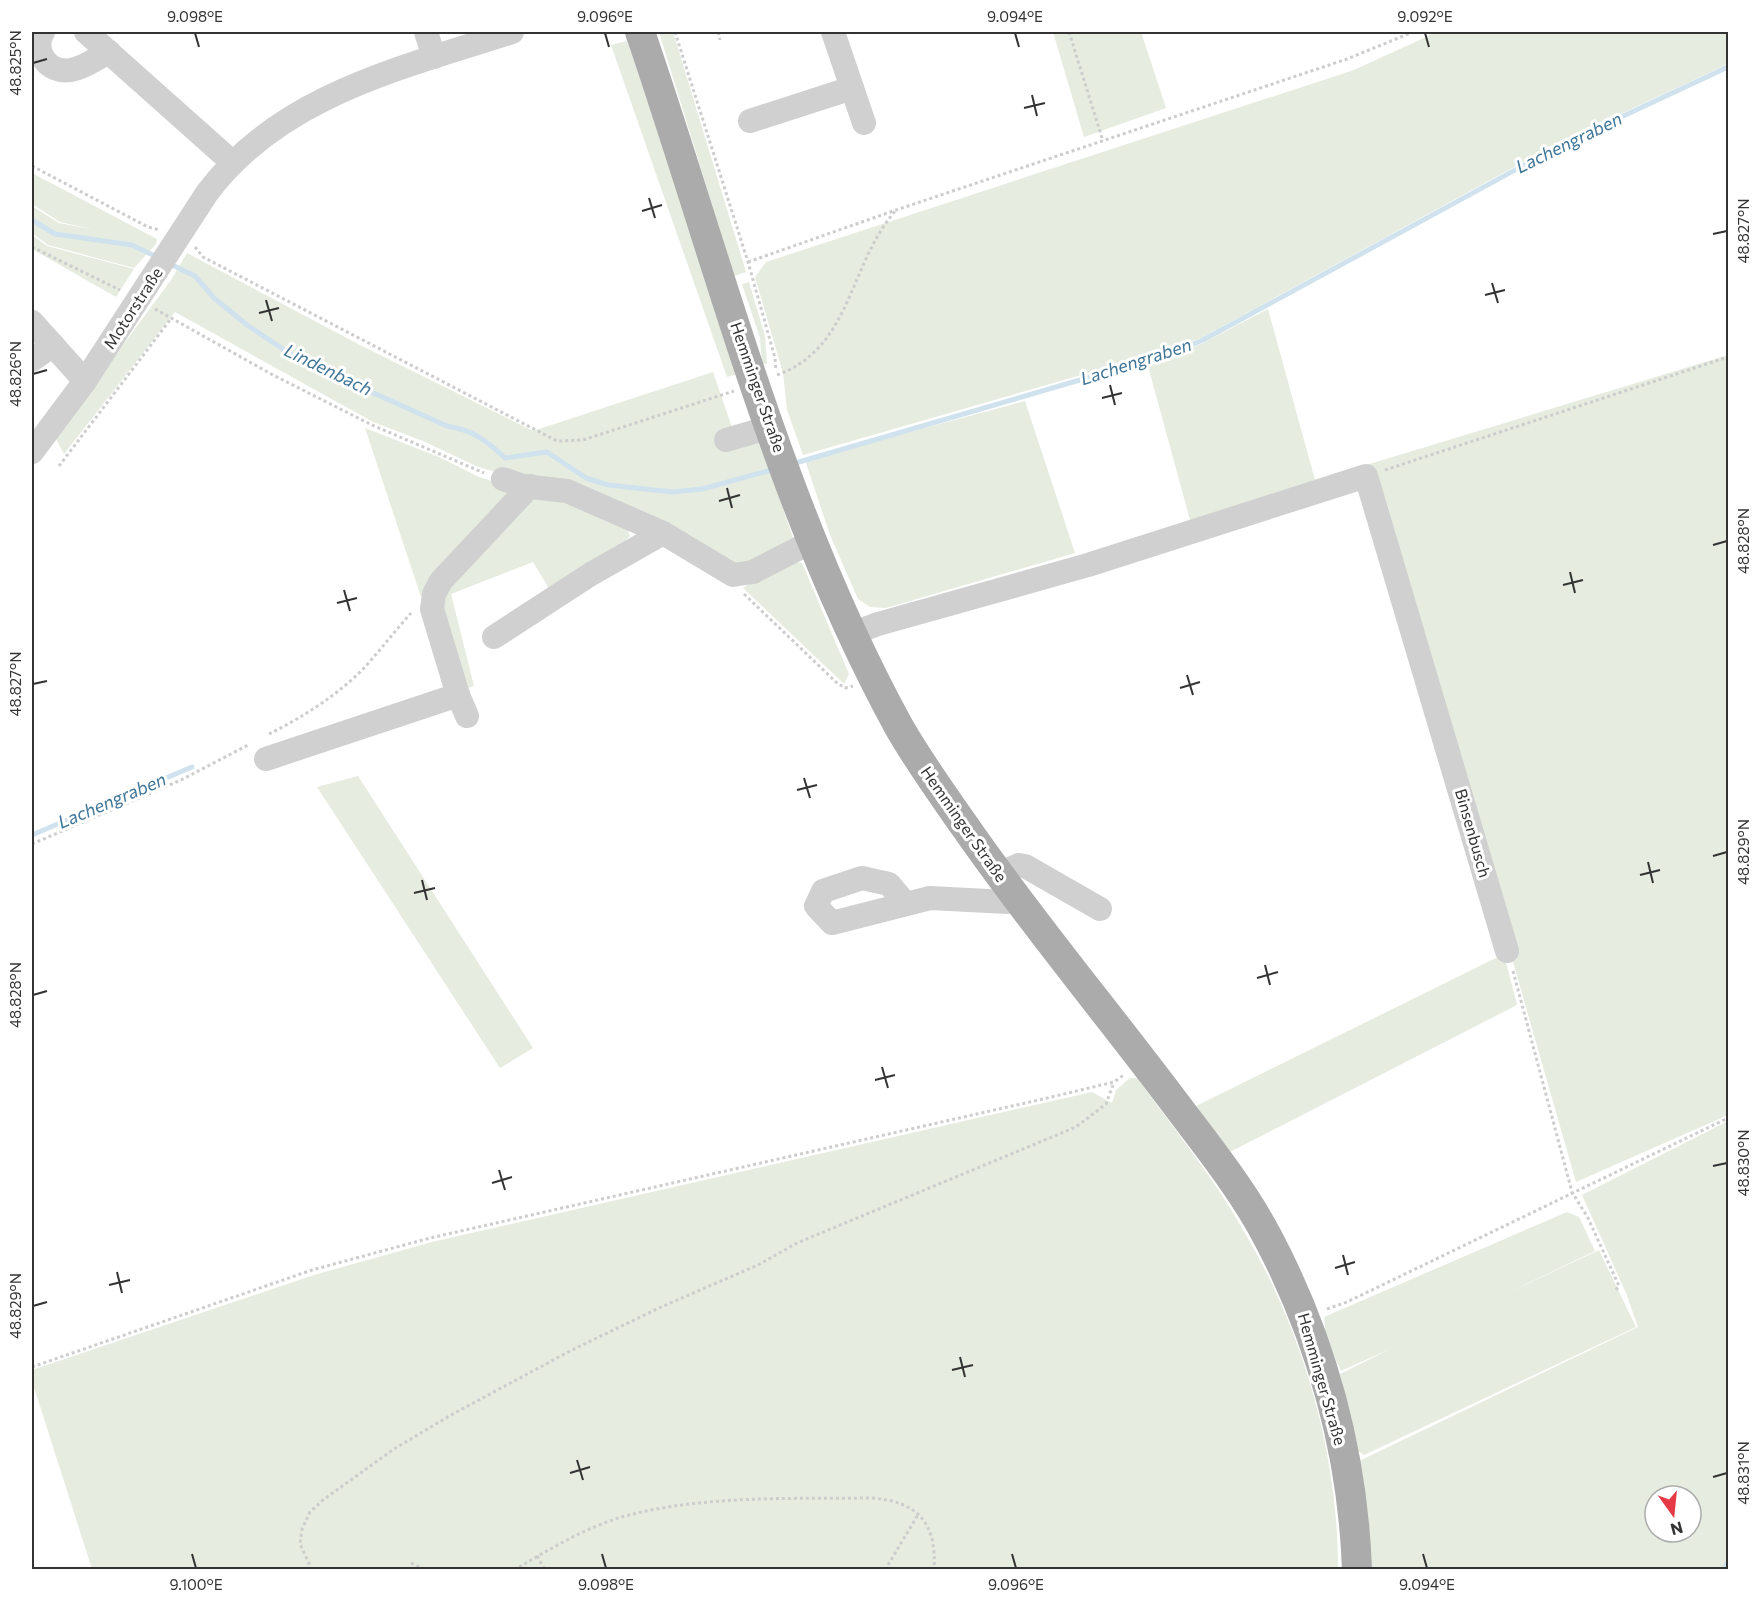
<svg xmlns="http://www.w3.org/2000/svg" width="1760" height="1601" font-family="Commissioner,sans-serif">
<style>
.green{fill:#e6ecdf;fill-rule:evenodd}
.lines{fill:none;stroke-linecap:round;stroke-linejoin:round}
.stream{stroke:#cfe2ee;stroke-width:5}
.path{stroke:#cdcdcd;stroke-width:3;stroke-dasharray:3 3;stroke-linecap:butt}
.minor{stroke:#d0d0d0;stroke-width:24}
.major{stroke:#ababab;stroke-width:30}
.ticks{fill:none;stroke:#333;stroke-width:2}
.labels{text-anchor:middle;stroke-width:6;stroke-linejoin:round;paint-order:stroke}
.street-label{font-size:16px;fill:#333;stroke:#fff}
.water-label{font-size:18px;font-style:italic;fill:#3f7597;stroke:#fff}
.neatline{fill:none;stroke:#333;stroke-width:2}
.ticks-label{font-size:15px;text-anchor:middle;fill:#333}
</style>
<rect width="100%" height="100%" fill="#fff"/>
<g class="green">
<path d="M659 32H673L746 272 734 276Z"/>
<path d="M1053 32H1141L1166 108 1084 137Z"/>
<path d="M1437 32H1728V64L1558 143 1201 338 1168 350 803 455 787 410 783 373 755 277 766 262 1354 70Z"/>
<path d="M627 41 740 373 727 377 611 45Z"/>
<path d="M32 173 157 239 156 244 134 268 48 245 32 233V206L59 223 96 230 60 222 32 204Z"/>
<path d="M32 235 47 246 134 269 116 297 32 249Z"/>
<path d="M187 253 358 344 533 431 713 372 736 439 760 441 793 538 749 565 731 566 527 482 476 466 423 441 373 422 175 312 64 454 55 437 171 280Z"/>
<path d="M749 282 765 336 767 364H762L760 338 742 284Z"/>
<path d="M1268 309 1315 480 1190 520 1148 366 1203 343Z"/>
<path d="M1728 355V1115L1576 1182 1495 899 1363 466Z"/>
<path d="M1025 401 1075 553 886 608 870 607 858 599 830 535 805 460Z"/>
<path d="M365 428 439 457 479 477 521 490 421 597Z"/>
<path d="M532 489 627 528 630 536 606 559 551 592 533 562 451 594 474 686 464 689 439 602Z"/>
<path d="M789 561 802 563 849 674 844 684 743 588 769 569Z"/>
<path d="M358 776 533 1048 500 1068 317 787Z"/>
<path d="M1504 954 1517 1005 1228 1153 1196 1106Z"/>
<path d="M1130 1078H1137C1174 1129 1215 1179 1246 1235 1304 1334 1338 1454 1338 1569H92L32 1381V1370L314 1275 432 1242 1092 1092 1112 1103 1116 1090Z"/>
<path d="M1728 1121V1569H1367L1357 1462 1638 1327 1626 1293 1582 1195ZM1655 1496H1691V1532H1655Z"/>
<path d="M1567 1212 1579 1217 1595 1251 1493 1300 1599 1250 1636 1327 1364 1455 1358 1451 1340 1374 1392 1348 1341 1371 1326 1338 1324 1317Z"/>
</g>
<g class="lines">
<g class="stream">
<path d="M32 220 55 234 132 245 159 258"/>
<path d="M170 264 195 276 214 298 247 325 298 359 447 426C473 430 487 441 505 458L547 452 586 478 608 485 673 492 702 489 775 469"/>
<path d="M792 464 1169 354 1203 340 1559 146 1728 67"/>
<path d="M32 835 192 767"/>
<path d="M1723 1570 1728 1562"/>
</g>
<g class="path">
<path d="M605 32 606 38"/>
<path d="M675 32 748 262 775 358 776 371"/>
<path d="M718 32 720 40"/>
<path d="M1069 32 1103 141"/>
<path d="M32 166 148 227 160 230"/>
<path d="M32 247 120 290"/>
<path d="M195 247 203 257 557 441 583 440 734 391"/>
<path d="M748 262 896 210 1347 59 1413 32"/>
<path d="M155 309 273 375 372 425 484 473"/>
<path d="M777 375C852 348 848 265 896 210"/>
<path d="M59 466 170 320"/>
<path d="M1385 470 1728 357"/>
<path d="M744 594 837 683 845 688 853 686"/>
<path d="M269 734C303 717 338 695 365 667 381 649 395 631 411 613"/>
<path d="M32 844 181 780 250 744"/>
<path d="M1513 971 1572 1192 1588 1218 1619 1286 1615 1291"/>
<path d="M1327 1309 1347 1302 1728 1118"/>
<path d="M32 1367 312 1270 430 1238 1043 1099 1114 1082 1125 1074"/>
<path d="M537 1556 545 1570"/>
<path d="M411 1563 426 1570"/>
<path d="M312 1570 300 1544 302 1529 310 1512 323 1500 394 1449 451 1415 570 1351 661 1307 758 1265 797 1243 1076 1127 1106 1104 1114 1082"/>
<path d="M514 1570C548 1550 586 1527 625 1516 705 1495 789 1499 871 1498 917 1501 937 1522 934 1570"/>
<path d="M885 1570 919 1513"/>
</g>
<g class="minor">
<path d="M43 32C32 51 48 74 71 70 84 68 97 58 109 52"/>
<path d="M86 32 233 163"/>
<path d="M426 32 434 57"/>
<path d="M833 32 864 123"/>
<path d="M750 121 852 88"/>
<path d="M32 322 85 381"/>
<path d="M32 360 53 345"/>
<path d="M726 440 771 427"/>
<path d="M32 452 85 381 207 193C280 95 402 68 512 32"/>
<path d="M503 479 523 486 567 491 663 533 733 575 753 572 813 541"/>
<path d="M851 634 878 624 1088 565 1366 476 1507 951"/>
<path d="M494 637 591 574 663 533"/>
<path d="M458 695 467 716"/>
<path d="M266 759 458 695 432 609 434 594 441 581 530 486"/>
<path d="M999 874 1019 865 1025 866 1100 909"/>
<path d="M905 903 889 884 862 878 823 891 816 906 832 923 930 898 1007 902 1015 897"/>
</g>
<path class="major" d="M640 32C720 265 780 510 899 727 919 762 943 795 966 828 1032 923 1106 1011 1175 1103 1208 1147 1243 1190 1268 1238 1322 1340 1353 1454 1357 1570"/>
</g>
<path class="ticks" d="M195 33 199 47M605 33 609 47M1015 33 1019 47M1425 33 1429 47M33 63 47 59M1032 95 1037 116M1024 108 1045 103M649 198 655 218M642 211 662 205M1713 234 1727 231M1492 283 1498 303M1485 295 1505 290M266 300 272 321M259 313 279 308M33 374 47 370M1110 385 1115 405M1102 398 1122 393M727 488 732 508M719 501 740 495M1713 545 1727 541M1570 572 1575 593M1563 585 1583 580M344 590 350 611M337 603 357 598M1187 675 1193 695M33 684 47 681M1180 688 1200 682M804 778 810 798M797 790 817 785M1713 856 1727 852M1648 862 1653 883M1640 875 1660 870M422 880 427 900M414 893 435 888M1265 965 1270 985M1257 978 1278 972M33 995 47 991M882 1067 888 1088M875 1080 895 1075M1713 1166 1727 1163M499 1170 505 1190M492 1183 512 1177M1343 1255 1348 1275M1335 1268 1355 1262M117 1272 122 1293M109 1285 130 1280M33 1306 47 1302M960 1357 965 1377M952 1370 973 1365M577 1460 583 1480M570 1473 590 1467M1713 1477 1727 1473M192 1554 196 1568M602 1554 606 1568M1012 1554 1016 1568M1423 1554 1427 1568"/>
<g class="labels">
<g class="street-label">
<text transform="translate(133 308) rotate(-57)" y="6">Motorstraße</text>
<text transform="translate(758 387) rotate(71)" y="6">Hemminger Straße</text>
<text transform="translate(964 824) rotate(55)" y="6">Hemminger Straße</text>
<text transform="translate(1473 833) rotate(74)" y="6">Binsenbusch</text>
<text transform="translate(1322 1379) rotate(74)" y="6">Hemminger Straße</text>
</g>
<g class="water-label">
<text transform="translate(1569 143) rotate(-26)" y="6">Lachengraben</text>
<text transform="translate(1136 362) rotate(-18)" y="6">Lachengraben</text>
<text transform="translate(328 370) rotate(26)" y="6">Lindenbach</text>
<text transform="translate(112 801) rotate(-23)" y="6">Lachengraben</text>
</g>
</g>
<rect width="1760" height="1601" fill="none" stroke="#ffffff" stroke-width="66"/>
<g transform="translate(1673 1514) rotate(165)"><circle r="28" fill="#ffffff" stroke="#adadad" stroke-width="1.5"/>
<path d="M0-4.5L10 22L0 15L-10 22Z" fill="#e63946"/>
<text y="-9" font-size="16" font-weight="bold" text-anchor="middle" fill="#333333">N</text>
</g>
<rect x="33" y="33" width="1694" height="1535" class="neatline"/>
<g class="ticks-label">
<text x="195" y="22">9.098°E</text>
<text x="605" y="22">9.096°E</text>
<text x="1015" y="22">9.094°E</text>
<text x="1425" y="22">9.092°E</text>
<text transform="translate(16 63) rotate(-90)" y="5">48.825°N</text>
<text transform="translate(1744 231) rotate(-90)" y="5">48.827°N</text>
<text transform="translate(16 374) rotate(-90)" y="5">48.826°N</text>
<text transform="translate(1744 541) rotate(-90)" y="5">48.828°N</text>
<text transform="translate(16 684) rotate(-90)" y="5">48.827°N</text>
<text transform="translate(1744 852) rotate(-90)" y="5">48.829°N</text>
<text transform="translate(16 995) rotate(-90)" y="5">48.828°N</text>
<text transform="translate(1744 1163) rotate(-90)" y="5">48.830°N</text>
<text transform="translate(16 1306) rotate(-90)" y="5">48.829°N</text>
<text transform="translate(1744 1473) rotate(-90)" y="5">48.831°N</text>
<text x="196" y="1590">9.100°E</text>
<text x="606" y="1590">9.098°E</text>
<text x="1016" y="1590">9.096°E</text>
<text x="1427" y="1590">9.094°E</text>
</g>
</svg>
